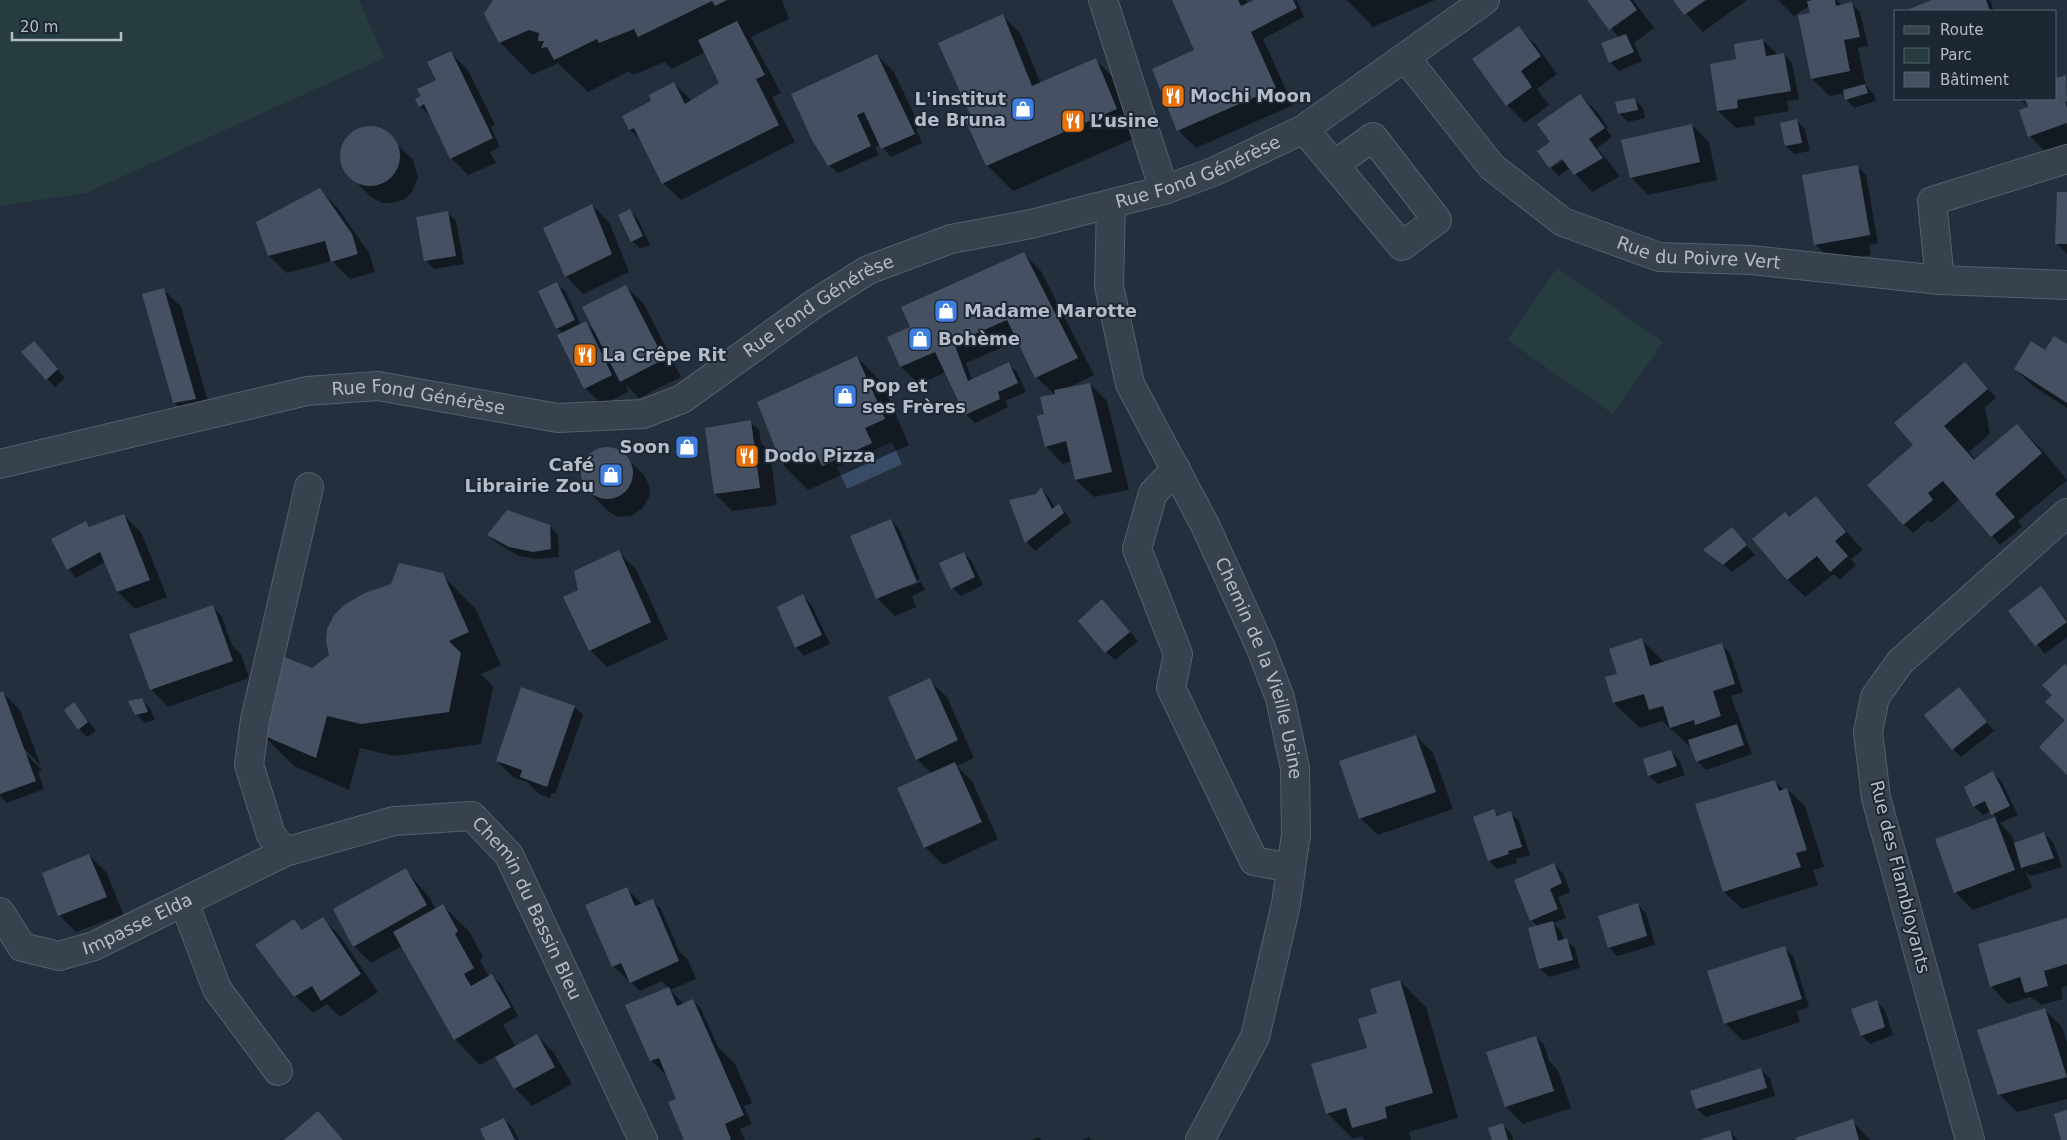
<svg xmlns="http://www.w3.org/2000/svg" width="2067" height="1140" font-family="'DejaVu Sans',sans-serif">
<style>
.green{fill:#263c3f}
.water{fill:#394c67}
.shadow{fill:#0007}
.building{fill:#455162}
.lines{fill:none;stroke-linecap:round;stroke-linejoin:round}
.minor-casing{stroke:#565f6c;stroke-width:30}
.minor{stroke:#38414e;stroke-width:28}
.labels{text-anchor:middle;stroke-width:4;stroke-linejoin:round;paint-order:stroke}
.poi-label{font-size:18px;font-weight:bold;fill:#b4bcc9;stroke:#1d2633;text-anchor:start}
.street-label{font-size:18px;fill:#b4bcc9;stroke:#1d2633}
</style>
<rect width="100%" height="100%" fill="#242f3e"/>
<g class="green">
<path d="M0 0H359L384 58 86 193 0 206Z"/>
<path d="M1557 268 1663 342 1613 414 1507 340Z"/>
</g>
<path class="water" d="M892 442 902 464 847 489 837 467Z"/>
<g class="shadow">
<path d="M494 0H782L789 19 751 37 781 93 772 97 795 142 681 200 663 183 643 142 630 130 624 117 653 102 674 83 692 101 721 84 705 52 672 69 665 62 633 75 629 71 588 92 558 63 532 75 500 42Z"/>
<path d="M1174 0H1246L1248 4 1257 0H1297L1304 17 1263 39 1293 105 1196 148 1178 130 1196 51Z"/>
<path d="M1347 0H1435L1373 27Z"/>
<path d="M1588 0H1633L1654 28 1634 43 1642 61 1619 71 1611 63 1603 44 1619 38Z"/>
<path d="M1674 0H1747L1703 32Z"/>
<path d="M1778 0H1837L1842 6 1852 4 1860 12 1868 46 1858 48 1866 86 1874 94 1876 101 1854 108 1846 99 1845 93 1830 96 1812 79 1811 14 1809 6 1794 16Z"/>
<path d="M1935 0H1990L1994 11H1908Z"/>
<path d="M1002 15 1020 33 1041 84 1095 59 1121 85 1142 135 1013 191 987 165 972 115Z"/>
<path d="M1519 28 1536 45 1557 74 1537 89 1549 105 1525 123 1507 105 1474 60Z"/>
<path d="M1763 40 1778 55 1784 54 1792 63 1799 99 1787 101 1789 111 1754 117 1755 125 1736 128 1718 111 1737 60Z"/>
<path d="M451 53 468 70 495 125 491 127 500 147 490 152 496 163 468 175 451 158 432 118 420 106 422 97 437 81Z"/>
<path d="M877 55 894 72 920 127 916 129 922 143 891 157 881 145 875 147 879 155 838 173 829 165Z"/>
<path d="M2066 76 2067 147 2047 153 2030 136 2029 108 2020 99H2056V80Z"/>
<path d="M1580 95 1598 113 1608 128 1606 129 1612 137 1597 148 1620 176 1592 192 1570 168 1559 176 1551 168 1563 160 1550 144Z"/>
<path d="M1635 99 1643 108 1645 118 1628 122 1619 113Z"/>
<path d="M1797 121 1805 129 1810 151 1794 154 1786 146Z"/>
<path d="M1692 125 1709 142 1717 180 1648 195 1631 177Z"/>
<path d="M376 127 381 129 413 160 418 177 412 192 403 200 391 203H382L371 197 347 173 342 163V153L345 142 352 134 361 129Z"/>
<path d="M1858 167 1866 175 1878 243 1869 245 1871 255 1833 262 1815 244Z"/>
<path d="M320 190 337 207 369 253 375 272 350 279 332 261 287 273 269 256Z"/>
<path d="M2067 193V254L2056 243Z"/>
<path d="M592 205 609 222 629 272 583 294 566 276Z"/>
<path d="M630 211 638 219 650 245 640 249 632 241Z"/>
<path d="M448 213 456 221 464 264 434 269 425 260Z"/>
<path d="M1024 254 1041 271 1094 375 1068 388 1090 384 1107 401 1129 490 1094 497 1076 480 1072 461 1063 464 1046 446V415L1055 395 1036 377 1018 340 966 363 972 380 1009 364 1017 372 1026 392 1005 401 1008 407 975 423 966 414 946 372 919 384 901 367 889 338 912 328Z"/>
<path d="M557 284 566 292 581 325 586 323 596 333 626 287 644 304 681 377 639 398 626 385 628 392 602 405 585 388 563 334 557 328Z"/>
<path d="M164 290 181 307 212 416 191 420 174 402Z"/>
<path d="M2067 346V408L2033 386 2015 369 2045 352Z"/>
<path d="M43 352 65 378 55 387 47 379Z"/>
<path d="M857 357 882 383 909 445 808 490 783 465 759 402Z"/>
<path d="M1973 372 1996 398 1985 407 1990 434 1969 452 1976 460 2017 425 2043 451 2067 480 2018 521 2022 527 2000 545 1960 499 1931 523 1928 520 1913 533 1892 513 1869 485 1915 446Z"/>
<path d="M750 422 759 430 761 443 770 452 777 505 732 511 715 494Z"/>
<path d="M604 448 613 449 626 457 644 475 649 485 650 495 643 508 631 516 618 517 608 511 590 493 583 483V472L585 460 594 452Z"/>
<path d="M1041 489 1049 497 1055 508 1059 506 1067 514 1071 522 1035 551 1027 542 1011 501 1037 495Z"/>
<path d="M1816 498 1863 550 1851 559 1856 565 1840 580 1834 574 1805 597 1788 580 1760 546 1789 518Z"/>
<path d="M123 515 141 532 167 597 135 609 118 592 105 562 76 578 68 569 86 522 91 528Z"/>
<path d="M891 520 899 529 920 579 907 585V587L921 582 925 590 912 596 916 607 895 616 878 599 852 537Z"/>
<path d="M550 526 558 535 559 557 535 559 519 556 497 543 488 535Z"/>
<path d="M1740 538 1755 555 1732 572 1705 550Z"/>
<path d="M618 552 636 569 668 639 607 667 590 650 579 591Z"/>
<path d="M964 553 972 562 983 585 961 596 952 588Z"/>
<path d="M442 575 475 608 501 665 481 674 493 687 481 744 394 756 360 748 349 790 294 766 261 733 312 669Z"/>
<path d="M2041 588 2067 620V637L2045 654 2010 611Z"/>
<path d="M803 596 811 604 830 644 804 656 796 647Z"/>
<path d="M212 606 221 615 232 645 241 654 249 678 168 707 151 689Z"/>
<path d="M1111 610 1138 641 1115 660 1106 652Z"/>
<path d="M1641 639 1665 663 1721 645 1730 653 1743 692 1731 696 1752 754 1706 770 1697 761 1693 749 1662 721 1640 728 1614 703 1607 678 1618 674Z"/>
<path d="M929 680 947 697 974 758 957 766 972 781 998 839 943 865 925 847 899 789 932 774 917 759Z"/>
<path d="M1959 689 1994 731 1961 757 1953 749Z"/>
<path d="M3 693 20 710 41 766 25 749V753L42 770 38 772 44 789 7 803 0 796V694Z"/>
<path d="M141 699 150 708 155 720 145 723 136 714Z"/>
<path d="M74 704 96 731 87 737 79 729Z"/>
<path d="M574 707 583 715 555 794 552 793 550 798 539 794 527 782 514 778 497 761Z"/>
<path d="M1416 736 1433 753 1453 809 1378 835 1360 818Z"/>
<path d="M1671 751 1679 760 1685 775 1658 784 1649 776 1644 760Z"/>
<path d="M1993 773 2001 781 2018 815 2000 823 2012 836 2015 844 2044 833 2053 842 2062 867 2030 876 2025 870 2032 888 1973 910 1955 892 1936 840 1996 818 1991 811 1983 815 1974 806Z"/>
<path d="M1775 781 1784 790 1787 789 1805 806 1824 867 1813 870 1818 885 1742 909 1724 892 1697 805Z"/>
<path d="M1494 811 1500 816 1510 813 1519 821 1530 855 1516 859 1517 863 1497 869 1489 860Z"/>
<path d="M89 855 107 873 123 914 76 932 59 915Z"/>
<path d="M1554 865 1563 873 1570 892 1558 897 1566 918 1553 923 1561 931 1564 941 1566 940 1575 948 1580 968 1549 977 1540 969 1538 926 1531 920Z"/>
<path d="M406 870 430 898 436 910 443 906 469 931 483 957 480 960 489 977 492 976 501 984 518 1016 503 1025 516 1047 537 1035 554 1053 572 1084 532 1106 515 1088 496 1056 480 1065 455 1039 402 946 371 963 354 946Z"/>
<path d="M627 889 642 904 652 900 661 909 679 951 688 960 696 979 670 990 684 1004 693 1000 701 1009 718 1047 735 1064 752 1103 744 1106 752 1124 740 1129 745 1140H686L678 1100 668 1077 651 1060 627 1006 669 988 662 981 640 991 613 966Z"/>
<path d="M1638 905 1646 913 1655 945 1617 956 1609 947Z"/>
<path d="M322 918 340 936 378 992 340 1017 327 1004 313 1013 295 996 294 921 304 931Z"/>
<path d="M2067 920V986L2061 988 2063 999 2042 1005 2030 997 2008 1004 1991 986Z"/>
<path d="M1785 948 1793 956 1809 1007 1797 1011 1800 1022 1743 1041 1725 1023Z"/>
<path d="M1400 981 1426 1007 1458 1118 1409 1132 1411 1140H1365L1361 1136 1353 1139 1327 1113 1368 1049 1379 1014Z"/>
<path d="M1876 1001 1885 1010 1893 1035 1870 1044 1862 1036Z"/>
<path d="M2045 1010 2062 1027 2067 1043V1099L2017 1112 1999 1094Z"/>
<path d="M1536 1037 1544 1045 1549 1061 1558 1070 1571 1108 1523 1124 1506 1107Z"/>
<path d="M1761 1070 1770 1078 1775 1096 1706 1117 1697 1109 1692 1092Z"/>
<path d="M504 1119 513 1128 519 1140H487Z"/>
<path d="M1852 1121 1870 1140H1797Z"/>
<path d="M1503 1125 1511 1133 1513 1140H1493Z"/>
<path d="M1730 1132 1738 1140H1705Z"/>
<path d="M1039 1137 1042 1140H1031Z"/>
<path d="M1089 1137 1092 1140H1082Z"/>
</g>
<g class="building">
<path d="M493 0H727L715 6 712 1 638 37 634 29 599 43 597 39 554 60 547 47 541 48 544 41H538L539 33 529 30 499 43 484 14Z"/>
<path d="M1172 0H1238L1241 6 1254 0H1293L1297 8 1251 32 1276 88 1177 131 1152 69 1194 50Z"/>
<path d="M1587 0H1630L1637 10 1609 30Z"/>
<path d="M1673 0H1706L1684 15Z"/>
<path d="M1812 0H1835L1836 6 1852 2 1860 37 1844 40 1850 71 1811 79 1798 15 1810 13 1807 1Z"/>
<path d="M1932 0H1986L1990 11H1904Z"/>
<path d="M1003 14 1032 86 1096 58 1117 109 986 166 964 117 970 114 938 43Z"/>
<path d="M737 21 765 75 756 79 779 125 662 184 634 128 629 130 622 116 651 101 649 95 674 82 685 104 719 83 698 40Z"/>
<path d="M1519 26 1541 56 1521 71 1532 87 1506 106 1472 59Z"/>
<path d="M1626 34 1634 52 1609 63 1601 43Z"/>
<path d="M1763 39 1766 56 1784 53 1791 91 1737 100 1738 108 1717 111 1710 64 1736 59 1734 44Z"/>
<path d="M451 51 493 138 450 159 424 104 419 107 415 99 421 96 417 89 436 80 427 62Z"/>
<path d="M877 54 915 134 881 149 864 112 857 115 871 146 828 166 812 140 791 94Z"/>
<path d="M2066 75 2067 101 2065 102 2067 108V123L2028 137 2019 110 2028 107 2025 99H2056V78Z"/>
<path d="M1865 84 1868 93 1845 100 1843 90Z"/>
<path d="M1580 94 1605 128 1589 139 1603 158 1574 175 1562 159 1549 168 1537 151 1550 142 1537 124Z"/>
<path d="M1635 98 1638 110 1618 114 1615 102Z"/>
<path d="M1797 119 1802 143 1785 146 1780 123Z"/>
<path d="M1692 124 1700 162 1630 178 1621 140Z"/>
<circle cx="370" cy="156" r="30"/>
<path d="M1858 165 1870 235 1814 245 1802 175Z"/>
<path d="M320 188 352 234 358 254 331 262 325 241 268 256 256 222Z"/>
<path d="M2057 192H2067V244H2055Z"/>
<path d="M592 204 612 254 565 277 543 228Z"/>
<path d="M630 209 643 236 631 242 618 215Z"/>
<path d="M448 211 456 256 424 261 416 217Z"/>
<path d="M1024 252 1078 358 1035 378 1007 320 954 343 968 381 1009 362 1018 383 998 392 1000 399 965 415 935 352 900 367 887 337 910 327 901 307Z"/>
<path d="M557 282 575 320 556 329 538 291Z"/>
<path d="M626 285 664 359 620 382 582 307Z"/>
<path d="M164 288 196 399 173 403 142 294Z"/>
<path d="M586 321 612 375 584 389 557 335Z"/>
<path d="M2054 336 2067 344V403L2014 369 2031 341 2045 350Z"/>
<path d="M34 341 58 369 46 380 21 352Z"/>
<path d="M857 356 885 419 865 428 872 443 822 466 814 450 782 465 757 402Z"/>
<path d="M1965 362 1988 389 1944 426 1974 460 2017 424 2042 453 1995 494 2015 517 1991 537 1943 481 1928 493 1933 500 1903 525 1867 485 1913 445 1894 423Z"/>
<path d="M1090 383 1112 472 1075 480 1066 441 1045 447 1037 416 1044 414 1040 397 1055 394 1054 390Z"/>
<path d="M751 420 760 488 714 494 705 428Z"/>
<circle cx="607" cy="473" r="26"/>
<path d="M1041 487 1052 509 1059 504 1064 513 1025 543 1009 500 1036 494Z"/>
<path d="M1816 496 1846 532 1835 541 1848 556 1830 572 1817 556 1787 580 1752 539 1785 512 1789 517Z"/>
<path d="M507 510 550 525 551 549 533 552 509 547 487 535Z"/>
<path d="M124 514 150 580 117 592 100 552 67 570 51 539 86 521 89 527Z"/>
<path d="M891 519 917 582 876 599 850 536Z"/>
<path d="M1732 527 1747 545 1723 565 1703 550Z"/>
<path d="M619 550 651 622 589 651 563 597 578 590 574 571Z"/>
<path d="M964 552 975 577 951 589 939 563Z"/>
<path d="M399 563 443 573 469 632 449 641 461 653 449 712 361 724 327 716 316 758 260 734 284 657 312 668 329 655 326 641 327 629 334 615 344 605 365 593 391 584Z"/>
<path d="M2041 586 2067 622 2035 646 2008 611Z"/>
<path d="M803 594 822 635 795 648 777 607Z"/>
<path d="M1102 599 1130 632 1105 653 1078 621Z"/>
<path d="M213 605 233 661 150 690 129 634Z"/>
<path d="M1642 638 1650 666 1722 643 1735 684 1713 691 1721 716 1695 725 1694 720 1670 728 1663 706 1649 710 1644 694 1613 703 1605 677 1617 674 1609 649Z"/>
<path d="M2065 664 2067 667V775L2039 747 2065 720 2045 702 2052 695 2042 685Z"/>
<path d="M930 678 958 740 916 760 888 697Z"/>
<path d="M521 687 575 706 547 787 520 777 522 770 496 761Z"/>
<path d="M1959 687 1987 722 1952 750 1924 715Z"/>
<path d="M3 691 36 781 0 794V693Z"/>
<path d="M142 698 148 712 135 715 128 701Z"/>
<path d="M74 702 88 722 78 730 64 710Z"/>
<path d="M1737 724 1744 745 1696 762 1688 740Z"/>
<path d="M1416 735 1436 792 1359 819 1339 761Z"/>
<path d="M1671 750 1677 766 1648 776 1643 759Z"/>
<path d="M955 762 982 822 924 848 897 788Z"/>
<path d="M1993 771 2010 806 1991 815 1985 801 1973 807 1964 787Z"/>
<path d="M1775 780 1779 791 1787 788 1807 850 1796 853 1801 867 1723 892 1695 804Z"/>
<path d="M1494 809 1497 816 1511 811 1522 847 1508 851 1509 854 1488 861 1473 817Z"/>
<path d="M1995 817 2015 870 1954 893 1935 839Z"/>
<path d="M2044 832 2054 858 2021 868 2014 843Z"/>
<path d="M89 854 107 897 58 916 42 873Z"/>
<path d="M1554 863 1562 883 1550 889 1558 909 1530 921 1514 880Z"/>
<path d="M406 868 427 905 353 947 333 909Z"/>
<path d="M627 887 635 906 653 899 679 961 630 983 621 963 612 967 585 905Z"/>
<path d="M1638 903 1647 936 1608 948 1598 916Z"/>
<path d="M443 904 458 931 455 934 474 968 464 974 471 986 492 974 511 1007 454 1040 393 932Z"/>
<path d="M323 917 361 974 321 1001 312 986 294 997 255 945 294 919 302 930Z"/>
<path d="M2067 918V964L2044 971 2048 986 2025 993 2020 977 1990 987 1978 944Z"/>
<path d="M1553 921 1558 941 1567 938 1573 960 1539 969 1528 928Z"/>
<path d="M1785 946 1802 999 1724 1024 1707 971Z"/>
<path d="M1400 980 1433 1093 1385 1107 1387 1118 1352 1128 1346 1108 1326 1114 1311 1064 1367 1048 1358 1019 1377 1013 1370 989Z"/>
<path d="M669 987 677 1006 693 999 744 1115 725 1124 731 1139 730 1140H684L668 1102 676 1099 659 1058 650 1061 625 1005Z"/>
<path d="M1877 1000 1885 1027 1861 1036 1851 1009Z"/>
<path d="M2045 1008 2067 1077 1998 1095 1977 1030Z"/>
<path d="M537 1034 555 1067 514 1089 495 1057Z"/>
<path d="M1536 1036 1554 1091 1505 1107 1486 1052Z"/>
<path d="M1761 1068 1767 1088 1696 1109 1690 1091Z"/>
<path d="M2067 1110V1140H2061L2054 1114Z"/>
<path d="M318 1111 343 1140H284Z"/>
<path d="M504 1118 515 1140H485L480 1129Z"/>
<path d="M1853 1119 1859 1140H1796L1795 1138Z"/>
<path d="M1503 1123 1508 1140H1492L1488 1128Z"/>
<path d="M1730 1130 1733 1140H1700Z"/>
</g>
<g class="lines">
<g class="minor-casing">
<g id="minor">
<path d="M1103 0 1164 190"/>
<path id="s1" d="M1405 57 1492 167 1563 222 1659 257 1751 260 1940 280 2067 285"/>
<path d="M1304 129 1402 246 1437 220 1373 137 1334 165"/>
<path id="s2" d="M1111 205 1109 286 1130 384 1205 525 1260 646 1280 698 1295 768 1296 835 1291 868 1286 904 1255 1037 1200 1140"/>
<path d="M1940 280 1932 201 2067 159"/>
<path id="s3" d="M0 464 307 391 378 386 558 418 643 414 682 399 814 304 868 270 951 239 1031 224 1164 190 1213 172 1304 129 1485 0"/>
<path d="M1176 469 1153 493 1137 549 1178 654 1171 688 1254 861 1291 868"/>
<path d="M285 852 271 835 249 765 255 720 309 487"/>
<path d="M184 902 217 989 278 1071"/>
<path id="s4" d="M0 912 22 947 59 956 94 946 285 852 394 821 472 816 509 855 643 1140"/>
<path d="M1970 1140 1876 798 1868 732 1875 697 1900 662 2067 513"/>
</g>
</g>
<use href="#minor" class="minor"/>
</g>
<defs>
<g id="restaurant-square" transform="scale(1.25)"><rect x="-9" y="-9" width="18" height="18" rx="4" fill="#e8710a" stroke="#1d2633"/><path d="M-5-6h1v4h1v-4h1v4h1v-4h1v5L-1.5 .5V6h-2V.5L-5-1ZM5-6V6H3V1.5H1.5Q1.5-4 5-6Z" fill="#fff"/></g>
<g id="shop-square" transform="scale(1.25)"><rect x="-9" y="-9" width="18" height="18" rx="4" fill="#3f7fe0" stroke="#1d2633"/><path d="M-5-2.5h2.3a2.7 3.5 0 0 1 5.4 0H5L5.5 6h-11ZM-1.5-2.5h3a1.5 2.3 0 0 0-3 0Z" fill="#fff"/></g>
</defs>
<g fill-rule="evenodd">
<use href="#restaurant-square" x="1173" y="96"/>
<use href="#shop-square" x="1023" y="109"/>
<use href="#restaurant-square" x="1073" y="121"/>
<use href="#shop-square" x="946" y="311"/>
<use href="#shop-square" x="920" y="339"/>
<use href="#restaurant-square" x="585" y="355"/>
<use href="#shop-square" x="845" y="396"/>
<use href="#shop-square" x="687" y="447"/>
<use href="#restaurant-square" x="747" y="456"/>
<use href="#shop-square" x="611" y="475"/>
</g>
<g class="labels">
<g class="poi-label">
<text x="1190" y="102">Mochi Moon</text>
<text x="1006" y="105" text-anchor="end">L'institut<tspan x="1006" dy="21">de Bruna</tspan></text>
<text x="1090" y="127">L’usine</text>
<text x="964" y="317">Madame Marotte</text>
<text x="938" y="345">Bohème</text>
<text x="602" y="361">La Crêpe Rit</text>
<text x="862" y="392">Pop et<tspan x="862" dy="21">ses Frères</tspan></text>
<text x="670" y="453" text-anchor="end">Soon</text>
<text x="764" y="462">Dodo Pizza</text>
<text x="594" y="471" text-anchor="end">Café<tspan x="594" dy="21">Librairie Zou</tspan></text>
</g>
<g class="street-label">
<text dy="6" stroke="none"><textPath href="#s3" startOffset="1268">Rue Fond Générèse</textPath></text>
<text dy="6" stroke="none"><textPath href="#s1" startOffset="371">Rue du Poivre Vert</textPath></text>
<text dy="6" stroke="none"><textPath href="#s3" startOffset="862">Rue Fond Générèse</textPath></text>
<text dy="6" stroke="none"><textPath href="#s3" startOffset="428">Rue Fond Générèse</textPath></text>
<text dy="6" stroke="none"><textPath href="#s2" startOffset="495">Chemin de la Vieille Usine</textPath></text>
<text transform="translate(1900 877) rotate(76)" y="6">Rue des Flambloyants</text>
<text dy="6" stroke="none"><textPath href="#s4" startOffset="629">Chemin du Bassin Bleu</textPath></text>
<text dy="6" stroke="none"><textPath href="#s4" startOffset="164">Impasse Elda</textPath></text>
</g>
</g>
<rect x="1894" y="10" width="162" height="90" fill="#1d2633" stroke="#59626f"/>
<rect x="1904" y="26" width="25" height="8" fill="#38414e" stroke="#59626f"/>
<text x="1940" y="35" font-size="15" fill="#b4bcc9">Route</text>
<rect x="1904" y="48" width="25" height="15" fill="#263c3f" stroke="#59626f"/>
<text x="1940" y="60" font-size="15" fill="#b4bcc9">Parc</text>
<rect x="1904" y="72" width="25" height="15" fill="#455162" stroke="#59626f"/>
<text x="1940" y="85" font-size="15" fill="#b4bcc9">Bâtiment</text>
<path d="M12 32v8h109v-8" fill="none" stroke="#b4bcc9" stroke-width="2.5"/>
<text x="20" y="32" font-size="15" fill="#b4bcc9" stroke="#1d2633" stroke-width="4" paint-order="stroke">20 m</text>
</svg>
